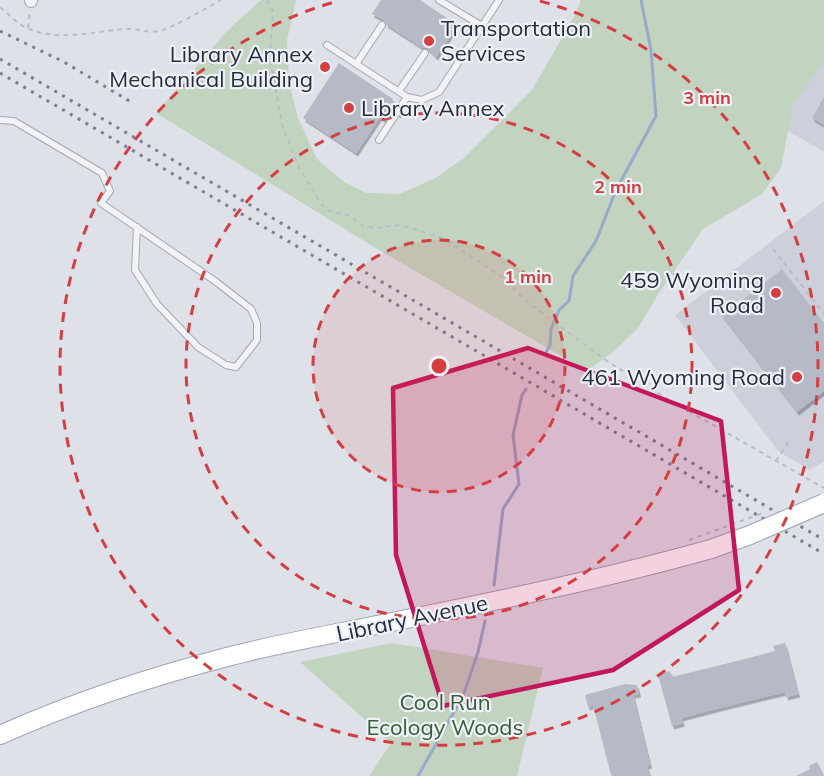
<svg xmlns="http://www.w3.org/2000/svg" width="824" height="776" font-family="Mulish,sans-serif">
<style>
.built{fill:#cdd0db}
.green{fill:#c2d3c0}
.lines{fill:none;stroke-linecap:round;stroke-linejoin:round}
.stream{stroke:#98aacb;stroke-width:3}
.building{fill:#b6bac6;filter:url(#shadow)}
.lane-casing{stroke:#a4a7b3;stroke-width:8}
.street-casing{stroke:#a4a7b3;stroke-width:14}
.primary-casing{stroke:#9ea4b5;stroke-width:20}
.path{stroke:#b9bcc4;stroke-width:2;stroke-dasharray:4.5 4.5;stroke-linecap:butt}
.lane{stroke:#f2f3f7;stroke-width:6}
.street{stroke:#f2f3f7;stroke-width:12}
.primary{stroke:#fff;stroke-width:18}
.rail{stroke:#787e93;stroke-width:3;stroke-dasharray:3 6;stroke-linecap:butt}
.primary-bridge-casing{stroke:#9ea4b5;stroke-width:20;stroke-linecap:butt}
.path-bridge{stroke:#b9bcc4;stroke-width:2;stroke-dasharray:4.5 4.5;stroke-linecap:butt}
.primary-bridge{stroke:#fff;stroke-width:18}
.marked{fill:#c2185b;fill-opacity:0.2;stroke:#c2185b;stroke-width:4.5;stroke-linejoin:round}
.ring{fill:none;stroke:#d43e40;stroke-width:3;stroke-dasharray:10 8}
.poi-dot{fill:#d43e40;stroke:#eef1f6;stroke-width:2}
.labels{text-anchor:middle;stroke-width:4.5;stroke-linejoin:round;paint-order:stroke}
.poi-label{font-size:22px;fill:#272d41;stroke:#eef1f6;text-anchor:end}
.street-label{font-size:22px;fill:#272d41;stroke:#eef1f6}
.park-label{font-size:22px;fill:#365d34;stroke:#eef1f6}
.centre{fill:#d43e40;stroke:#eef1f6;stroke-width:3}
.ring-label{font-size:18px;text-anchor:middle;font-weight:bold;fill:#d43e40;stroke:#eef1f6;stroke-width:4.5;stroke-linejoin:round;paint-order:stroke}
</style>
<defs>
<filter id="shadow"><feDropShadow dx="2" dy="3.5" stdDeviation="0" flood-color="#0004"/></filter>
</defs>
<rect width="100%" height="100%" fill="#dfe1e9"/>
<g class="built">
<path d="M824 56V152L780 126Z"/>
<path d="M824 201V462L809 470 778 451 675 315Z"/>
</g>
<g class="green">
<path d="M261 0H296L287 40 289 82 298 118 317 159 344 182 367 193 400 194 437 177 464 158 532 90 575 15 581 0H824V62L793 105 781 168 762 194 703 229 659 293 638 328 613 352 587 371 369 244 156 113 228 30Z"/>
<path d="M392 643 543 668 517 776H369L391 743 300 662Z"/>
</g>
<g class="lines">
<g class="stream">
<path d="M545 354 550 345 551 329 559 310 569 301 573 276 596 241 616 190 656 116 651 50 641 0"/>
<path d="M494 585 503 509 519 484 513 435 522 395 526 389"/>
<path d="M418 776 463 696 478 652 485 621"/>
</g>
</g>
<g class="building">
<path d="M381 0H420L457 25 436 57 427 48H423L387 25 384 20 372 14Z"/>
<path d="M339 63 393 99 384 120 380 117 356 153 303 118Z"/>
<path d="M824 97V125L812 118Z"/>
<path d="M782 269 824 323V391L797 412 722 316Z"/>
<path d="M785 643 798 694 786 697 785 692 715 709 681 718 683 723 672 726 658 675 670 671 672 677 741 660 775 651 773 646Z"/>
<path d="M625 684 637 685 639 694 633 695 650 765 647 766 650 776 611 775 593 705 588 707 585 695Z"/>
<path d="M817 762 824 776H796L810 769 809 766Z"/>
</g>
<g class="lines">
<g class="lane-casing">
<g id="lane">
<path d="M439 0 482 26"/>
<path d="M327 45 407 97 422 100 439 92 499 0"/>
<path d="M356 64 382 25"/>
<path d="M399 91 425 53"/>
<path d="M0 120 14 121 102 173 110 191 101 203 215 281 251 309 257 323V340L236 367 226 365 198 347 157 304 135 270 137 227"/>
<path d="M379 140 407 97"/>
</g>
</g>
<g class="street-casing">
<path id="street" d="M31 1V0"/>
</g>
<g class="primary-casing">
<path id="primary" d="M0 735C74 702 150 677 227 657 280 643 334 634 387 623 496 601 604 579 711 549"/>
</g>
<g class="path">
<path d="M267 0 273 11 270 56 282 125 299 168 322 205 330 211 350 216 363 226 375 228 401 225 442 238 455 246 502 277 526 301 607 361 669 400 824 488"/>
<path d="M0 7C9 14 15 22 25 27 56 43 94 31 126 29 137 28 148 34 159 31 173 28 206 8 221 0"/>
<path d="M28 28 30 10"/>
<path d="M773 249 824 314"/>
<path d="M776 461 791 438"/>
</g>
<use href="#lane" class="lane"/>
<use href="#street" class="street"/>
<use href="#primary" class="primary"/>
<g class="rail">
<path d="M0 31 64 62 131 102"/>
<path d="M0 59 824 540"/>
<path d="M0 73 824 554"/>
</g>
<g class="primary-bridge-casing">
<path id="primary-bridge" d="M711 549 750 535 824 503"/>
</g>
<path class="path-bridge" d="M689 540 763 513"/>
<use href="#primary-bridge" class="primary-bridge"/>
</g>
<path class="marked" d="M528 348 721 421 739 590 613 670 443 706 396 555 393 388Z"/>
<circle cx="439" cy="366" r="126" fill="#d43e40" fill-opacity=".12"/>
<g class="ring">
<circle cx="439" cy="366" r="126"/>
<circle cx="439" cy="366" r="253"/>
<path d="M540 1A379 379 0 1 1 338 1"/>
</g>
<g class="poi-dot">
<circle cx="429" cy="41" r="6"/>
<circle cx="325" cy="67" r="6"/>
<circle cx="349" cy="108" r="6"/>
<circle cx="776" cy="293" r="6"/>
<circle cx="797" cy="377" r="6"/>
</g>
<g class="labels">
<g class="poi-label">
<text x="441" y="36" text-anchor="start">Transportation<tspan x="441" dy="25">Services</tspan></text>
<text x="313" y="62">Library Annex<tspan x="313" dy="25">Mechanical Building</tspan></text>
<text x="361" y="116" text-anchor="start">Library Annex</text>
<text x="764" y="288">459 Wyoming<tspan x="764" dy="25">Road</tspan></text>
<text x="785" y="385">461 Wyoming Road</text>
</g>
<g class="street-label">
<text transform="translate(412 618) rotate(-12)" y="8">Library Avenue</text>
</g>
<g class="park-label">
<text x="445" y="710">Cool Run<tspan x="445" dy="25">Ecology Woods</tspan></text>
</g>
</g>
<circle cx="439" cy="366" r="9" class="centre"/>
<g class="ring-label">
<text x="707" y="104">3 min</text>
<text x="618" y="193">2 min</text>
<text x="528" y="283">1 min</text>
</g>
</svg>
